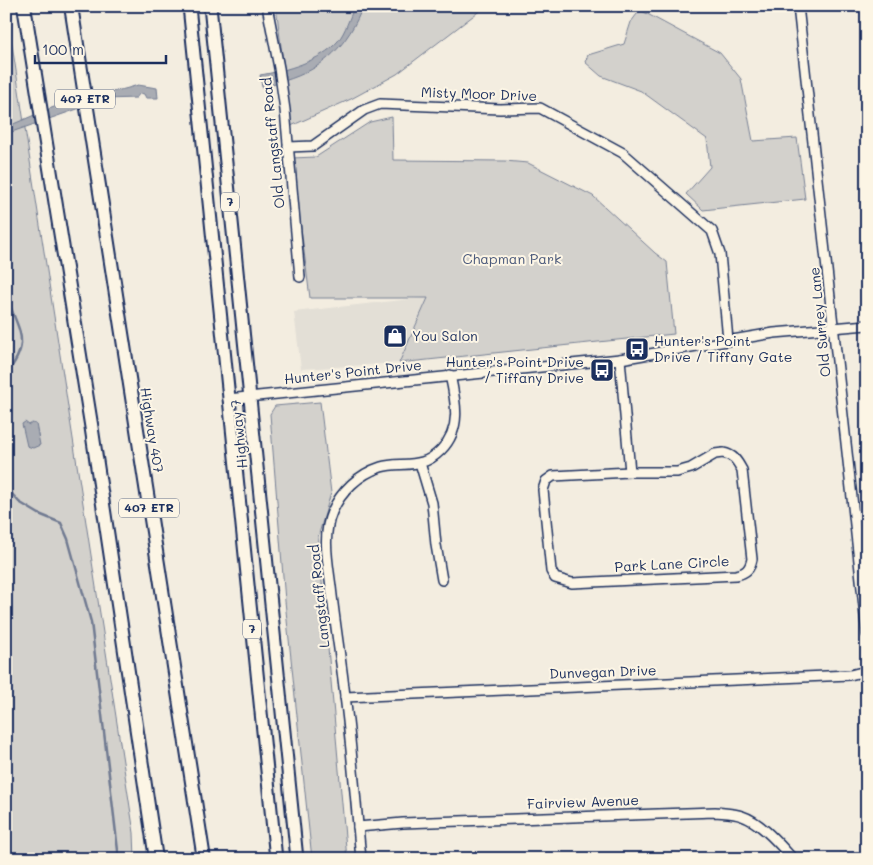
<svg xmlns="http://www.w3.org/2000/svg" width="873" height="865" font-family="Mali,sans-serif">
<style>
.built{fill:#e3dfd6}
.green{fill:#d3d1cc;stroke:#778095}
.water{fill:#a9acb3;stroke:#707a91}
.lines{fill:none;stroke-linecap:round;stroke-linejoin:round}
.stream{stroke:#707a91;stroke-width:2.5}
.minor-casing{stroke:#1b2f5e;stroke-width:12}
.major-casing{stroke:#1b2f5e;stroke-width:15}
.highway-casing{stroke:#1b2f5e;stroke-width:16}
.minor{stroke:#fcf5e5;stroke-width:9}
.major{stroke:#fcf5e5;stroke-width:11}
.highway{stroke:#fcf5e5;stroke-width:12}
.labels{text-anchor:middle;stroke-width:4;stroke-linejoin:round;paint-order:stroke}
.shield{fill:#fcf5e5;stroke:#5e6a86;stroke-width:1}
.shield-label{font-size:12px;font-weight:bold;fill:#1b2f5e}
.street-label{font-size:14px;fill:#1b2f5e;stroke:#fcf5e5}
.park-label{font-size:14px;fill:#49587a;stroke:#fcf5e5}
.poi-label{font-size:14px;fill:#1b2f5e;stroke:#fcf5e5;text-anchor:start}
</style>
<rect width="100%" height="100%" fill="#f3ede0"/>
<filter id="ink" filterUnits="userSpaceOnUse"><feTurbulence type="fractalNoise" baseFrequency=".02" numOctaves="2"/><feDisplacementMap in="SourceGraphic" scale="10" xChannelSelector="R" yChannelSelector="G"/><feConvolveMatrix kernelMatrix="1 2 1 2 8 2 1 2 1" color-interpolation-filters="sRGB"/></filter>
<g filter="url(#ink)">
<path class="built" d="M429 297 399 363 301 369 294 312Z"/>
<g class="green">
<path d="M6 6 134 833 135 859H6Z"/>
<path d="M276 6H486L397 74 351 99 291 126Z"/>
<path d="M640 10 720 53 741 79 753 141 797 138 805 199 703 210 686 194 710 167 707 139 641 91 601 76 585 62 588 55 624 44 631 22Z"/>
<path d="M392 117 393 160 505 161 528 163 593 196 655 253 667 262 674 334 399 363 428 298H310L292 158 316 157 370 122Z"/>
<path d="M320 402 331 493 318 537 347 859H312L285 601 270 414 275 406Z"/>
</g>
<g class="water">
<path d="M355 6H363C348 45 324 69 284 81 276 84 270 86 262 87L260 75C285 71 321 61 338 41 346 31 349 18 355 6Z"/>
<path d="M138 85 157 88 158 98H146L144 94 140 93 136 98 106 99 6 134V127C29 118 52 106 76 100 96 94 118 92 138 85Z"/>
<path d="M25 422 29 425 32 423 36 424 40 445 33 448 27 446 22 424Z"/>
</g>
<g class="lines">
<g class="stream">
<path d="M6 292C15 329 35 339 6 374"/>
<path d="M6 487 19 502 39 514 61 523 68 539 91 622 119 859"/>
</g>
<g class="minor-casing">
<g id="minor">
<path d="M267 6 279 68 285 110 300 277"/>
<path d="M798 6 867 634"/>
<path d="M288 147 313 146 364 110 380 104 500 109 540 108 623 153 712 231 720 254 728 340"/>
<path d="M620 359 630 472"/>
<path d="M228 399 620 359 774 333 867 325"/>
<path d="M723 453C734 455 737 461 742 470L752 559C750 569 746 573 736 575L572 583 555 578 551 571 543 490 546 481 553 476 630 472H677L691 468 715 454Z"/>
<path d="M420 463 432 503 436 545 442 580"/>
<path d="M345 697 850 675 862 672 867 666"/>
<path d="M358 827 403 823 715 812C724 813 734 813 742 816 761 822 780 845 793 859"/>
<path d="M361 859C356 805 352 750 345 696 341 660 335 624 331 587 328 563 322 535 332 512 341 491 359 474 381 467 394 463 409 466 422 462 430 460 435 456 441 450 462 429 456 402 450 375"/>
</g>
</g>
<g class="major-casing">
<g id="major">
<path d="M189 6 276 859"/>
<path d="M210 6 297 859"/>
</g>
</g>
<g class="highway-casing">
<g id="highway">
<path d="M24 6 91 424 156 859"/>
<path d="M71 6 204 859"/>
</g>
</g>
<use href="#minor" class="minor"/>
<use href="#major" class="major"/>
<use href="#highway" class="highway"/>
</g>
</g>
<defs>
<g id="shop-square" transform="scale(1.25)"><rect x="-9" y="-9" width="18" height="18" rx="4" fill="#1b2f5e" stroke="#fcf5e5"/><path d="M-5-2.5h2.3a2.7 3.5 0 0 1 5.4 0H5L5.5 6h-11ZM-1.5-2.5h3a1.5 2.3 0 0 0-3 0Z" fill="#fff"/></g>
<g id="bus-square" transform="scale(1.25)"><rect x="-9" y="-9" width="18" height="18" rx="4" fill="#1b2f5e" stroke="#fcf5e5"/><path d="M-5-6H5V4H4V6H2V4H-2V6H-4V4H-5ZM-3.5-4V0h7V-4ZM-3.5 1.2v1.5H-2V1.2ZM2 1.2v1.5H3.5V1.2Z" fill="#fff"/></g>
</defs>
<g fill-rule="evenodd">
<use href="#shop-square" x="395" y="336"/>
<use href="#bus-square" x="637" y="349"/>
<use href="#bus-square" x="602" y="370"/>
</g>
<g class="labels">
<g class="shield">
<rect x="55" y="89.5" width="60" height="19" rx="4"/>
<rect x="221" y="192.5" width="18" height="19" rx="4"/>
<rect x="119" y="498.5" width="60" height="19" rx="4"/>
<rect x="243" y="619.5" width="18" height="19" rx="4"/>
</g>
<g class="shield-label">
<text x="85" y="103">407 ETR</text>
<text x="230" y="206">7</text>
<text x="149" y="512">407 ETR</text>
<text x="252" y="633">7</text>
</g>
<g class="street-label">
<text transform="translate(479 94) rotate(2)" y="5">Misty Moor Drive</text>
<text transform="translate(273 143) rotate(-96)" y="5">Old Langstaff Road</text>
<text transform="translate(820 322) rotate(-96)" y="5">Old Surrey Lane</text>
<text transform="translate(353 372) rotate(-6)" y="5">Hunter's Point Drive</text>
<text transform="translate(152 430) rotate(81)" y="5">Highway 407</text>
<text transform="translate(239 434) rotate(-96)" y="5">Highway 7</text>
<text transform="translate(672 564) rotate(-3)" y="5">Park Lane Circle</text>
<text transform="translate(319 596) rotate(-96)" y="5">Langstaff Road</text>
<text transform="translate(603 672) rotate(-2)" y="5">Dunvegan Drive</text>
<text transform="translate(583 802) rotate(-2)" y="5">Fairview Avenue</text>
</g>
<g class="park-label">
<text x="512" y="264">Chapman Park</text>
</g>
<g class="poi-label">
<text x="412" y="341">You Salon</text>
<text x="654" y="346">Hunter's Point<tspan x="654" dy="16">Drive / Tiffany Gate</tspan></text>
<text x="584" y="367" text-anchor="end">Hunter's Point Drive<tspan x="584" dy="16">/ Tiffany Drive</tspan></text>
</g>
</g>
<rect width="873" height="865" fill="none" stroke="#fcf5e5" stroke-width="25"/>
<rect x="12" y="12" width="848" height="840" fill="none" stroke="#1b2f5e" stroke-width="2" filter="url(#ink)"/>
<path d="M35 55v8h131v-8" fill="none" stroke="#1b2f5e" stroke-width="2.5"/>
<text x="42" y="55" font-size="15" fill="#1b2f5e" stroke="#fcf5e5" stroke-width="4" paint-order="stroke">100 m</text>
</svg>
